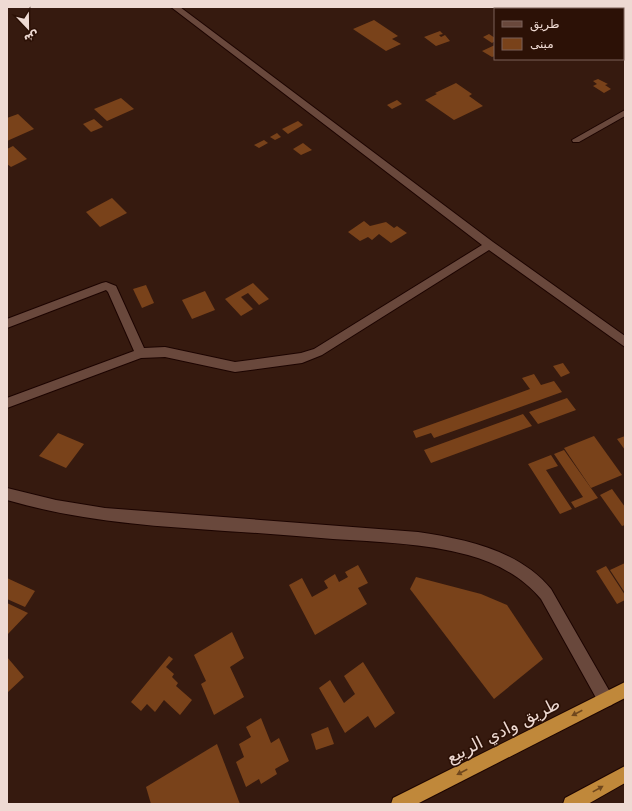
<svg xmlns="http://www.w3.org/2000/svg" width="632" height="811" font-family="'DejaVu Sans','Noto Sans Arabic',sans-serif">
<style>
.building{fill:#79421a}
.lines{fill:none;stroke-linecap:round;stroke-linejoin:round}
.street-casing{stroke:#1c0400;stroke-width:2}
.highway-casing{stroke:#1c0400;stroke-width:2}
.street{fill:#69483c;fill-rule:evenodd}
.highway{fill:#c0883a;fill-rule:evenodd}
.oneway{fill:#6f471d}
.labels{text-anchor:middle;stroke-width:3.5;stroke-linejoin:round;paint-order:stroke}
.near-street-label{font-size:17px;fill:#eedad3;stroke:#2c1106}
</style>
<rect width="100%" height="100%" fill="#361a0f"/>
<g class="building">
<path d="M374 20 398 36 392 39 401 44 386 51 353 29Z"/>
<path d="M440 31 443 34 439 35 441 37 445 35 450 41 436 46 424 37Z"/>
<path d="M489 34 495 38V41L492 43 483 37Z"/>
<path d="M495 45V56L492 57 482 51Z"/>
<path d="M598 79 608 84 605 85 611 89 604 93 593 86 597 84 593 81Z"/>
<path d="M456 83 472 94 469 96 483 106 454 120 425 100 437 94 435 93Z"/>
<path d="M121 98 134 109 107 121 94 109Z"/>
<path d="M397 100 402 104 392 109 387 105Z"/>
<path d="M18 114 34 129 7 141V118Z"/>
<path d="M94 119 103 127 91 132 83 124Z"/>
<path d="M298 121 303 125 288 134 282 129Z"/>
<path d="M277 133 281 137 275 140 270 137Z"/>
<path d="M264 140 268 143 259 148 254 145Z"/>
<path d="M303 143 312 150 301 155 293 149Z"/>
<path d="M13 146 27 159 11 167 7 164V149Z"/>
<path d="M112 198 127 213 100 227 86 212Z"/>
<path d="M364 221 370 226 386 222 394 228 397 226 407 233 391 243 379 234 372 240 368 237 360 241 348 232Z"/>
<path d="M253 283 269 299 259 305 248 293 241 297 253 309 241 316 225 299Z"/>
<path d="M146 285 154 303 142 308 133 289Z"/>
<path d="M205 291 215 310 192 319 182 300Z"/>
<path d="M563 363 570 373 561 377 553 366Z"/>
<path d="M534 374 541 385 554 381 562 392 434 438 431 433 416 438 413 431 530 389 522 378Z"/>
<path d="M567 398 576 410 538 424 529 412Z"/>
<path d="M523 414 532 426 431 463 424 450Z"/>
<path d="M58 433 84 444 66 468 39 456Z"/>
<path d="M594 436 622 475 591 488 564 448Z"/>
<path d="M625 436V450L617 439Z"/>
<path d="M564 450 598 498 575 508 571 502 583 497 554 454Z"/>
<path d="M551 455 558 466 546 470 572 509 560 514 528 464Z"/>
<path d="M612 489 625 507V525L622 526 600 495Z"/>
<path d="M625 563V593L610 570Z"/>
<path d="M358 565 368 583 358 588 367 604 315 635 289 585 302 578 312 597 328 588 324 581 335 574 339 582 348 577 345 572Z"/>
<path d="M606 566 625 595V600L617 604 596 571Z"/>
<path d="M416 577 481 594 507 605 543 659 494 699 410 589Z"/>
<path d="M7 578 35 591 25 607 7 599Z"/>
<path d="M7 603 28 613 7 635Z"/>
<path d="M232 632 244 658 230 667 244 697 214 715 201 684 206 681 194 655Z"/>
<path d="M169 656 173 659 166 667 174 674 172 677 178 683 176 686 192 700 180 715 164 700 155 712 147 704 141 711 131 702Z"/>
<path d="M7 657 24 677 7 693Z"/>
<path d="M363 662 395 713 375 728 368 716 345 733 319 688 330 680 344 703 355 694 344 676Z"/>
<path d="M261 718 271 743 279 738 289 761 275 769 277 774 261 784 259 779 246 787 236 762 244 757 239 744 251 737 246 727Z"/>
<path d="M328 727 334 744 316 750 311 734Z"/>
<path d="M217 744 240 804H151L146 787Z"/>
</g>
<g class="lines">
<g class="street-casing">
<g id="street">
<path d="M171 7H180L493 242 625 336V347L489 250 322 355 302 363 235 372 165 357 141 358 7 408V398L134 351 108 292 106 290 7 328V319L102 283 106 282 116 286 144 348 165 347 235 362 301 353 314 349 482 245Z"/>
<path d="M619 7H625V9L623 11V9H617Z"/>
<path d="M625 110V116L579 142H573L572 140Z"/>
<path d="M7 488 56 500 105 508 418 532C465 539 519 550 551 589L614 699 612 705 606 707 600 705 541 599C523 577 495 562 468 555 424 543 378 542 333 539 297 536 261 533 225 531 151 526 78 521 7 500Z"/>
</g>
</g>
<g class="highway-casing">
<g id="highway">
<path d="M625 682V698L417 804H391L393 798Z"/>
<path d="M625 766V783L588 804H563L565 798Z"/>
</g>
</g>
<use href="#street" class="street"/>
<use href="#highway" class="highway"/>
</g>
<defs><path id="oneway-solid" d="M-6-.8H1V-3.2L6.5 0L1 3.2V.8H-6Z"/></defs>
<g class="oneway">
<use href="#oneway-solid" transform="translate(577 713) rotate(153)"/>
<use href="#oneway-solid" transform="translate(462 772) rotate(153)"/>
<use href="#oneway-solid" transform="translate(598 789) rotate(-29)"/>
</g>
<g class="labels">
<g class="near-street-label">
<text transform="translate(503 730) rotate(-27)" y="6">طريق وادي الربيع</text>
</g>
</g>
<rect width="632" height="811" fill="none" stroke="#eedad3" stroke-width="16"/>
<rect x="494" y="8" width="130" height="52" fill="#2c1106" stroke="#7a6158"/>
<rect x="502" y="21" width="20" height="6" fill="#69483c" stroke="#7a6158"/>
<text x="530" y="28" font-size="12" fill="#eedad3">طريق</text>
<rect x="502" y="38" width="20" height="12" fill="#79421a" stroke="#7a6158"/>
<text x="530" y="48" font-size="12" fill="#eedad3">مبنى</text>
<g transform="translate(28 28) rotate(158)" stroke="#2c1106" stroke-width="3" paint-order="stroke">
<path d="M0-3L7 15L0 10L-7 15Z" fill="#eedad3"/>
<text y="-6" font-size="11" font-weight="bold" text-anchor="middle" fill="#eedad3">ش</text>
</g>
</svg>
